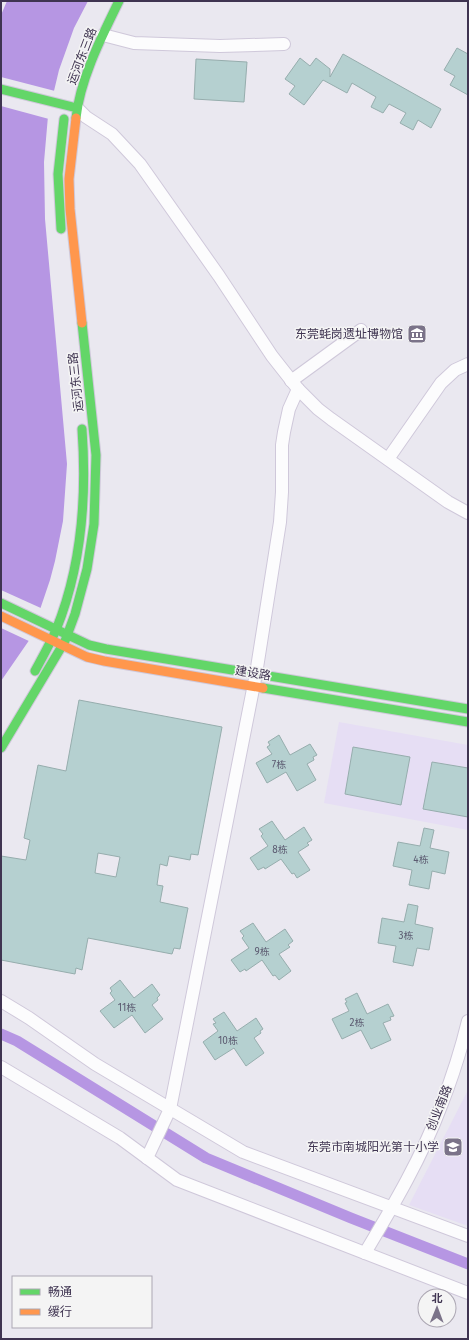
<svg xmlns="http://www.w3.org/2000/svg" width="469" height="1340" font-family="'Fira Sans','Noto Sans SC',sans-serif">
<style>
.built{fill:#e6def4}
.water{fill:#b696e3}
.pier{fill:#eae8f0}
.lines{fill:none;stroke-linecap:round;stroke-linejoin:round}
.canal{stroke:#b696e3;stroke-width:11}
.building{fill:#b5d0d0;stroke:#96adad;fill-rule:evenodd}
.street-casing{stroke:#cfc8da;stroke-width:14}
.fast-casing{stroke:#cfc8da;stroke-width:11}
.slow-casing{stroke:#cfc8da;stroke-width:11}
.street{stroke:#fcfcfd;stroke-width:12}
.fast{stroke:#63d668;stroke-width:9}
.slow{stroke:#ff974d;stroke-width:9}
.labels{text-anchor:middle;stroke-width:3;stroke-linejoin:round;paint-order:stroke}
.number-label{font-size:10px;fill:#5c5b71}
.street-label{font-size:12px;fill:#3f3451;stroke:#f4f4f4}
.poi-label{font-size:12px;fill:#3f3451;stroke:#f4f4f4;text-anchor:end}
</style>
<rect width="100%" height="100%" fill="#eae8f0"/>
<g class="built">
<path d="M339 722 468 745V830L324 803Z"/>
<path d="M468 1090V1226L409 1205Z"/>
</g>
<path class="water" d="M7 1H88L74 28 59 70 48 116 44 162 45 219 67 464 63 521 55 561 50 580 30 639 1 681V15Z"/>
<g class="pier">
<path d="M1 77 55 91 49 119 1 106Z"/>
<path d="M1 590 43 609 31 642 1 628Z"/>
</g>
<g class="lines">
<path class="canal" d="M1 1034 17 1041 206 1158 351 1218 468 1264"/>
</g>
<g class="building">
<path d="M457 48 468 54V95L450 85 455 76 444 70Z"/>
<path d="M343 54 441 109 431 128 418 120 413 130 400 123 406 113 389 104 383 113 371 107 376 97 352 83 347 93 323 80 304 105 289 94 295 86 285 79 300 58 310 66 316 58 330 69V77Z"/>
<path d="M196 59 247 62 244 102 194 99Z"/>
<path d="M79 700 222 727 198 855 191 854 190 860 169 856 167 866 160 864 157 885 163 886 160 902 188 908 180 949 174 948 172 954 88 938 82 970 76 968 75 974 1 960V856L26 860 30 840 24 838 38 765 66 771ZM98 853 120 857 116 877 95 873Z"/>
<path d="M279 735 290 755 310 744 317 755 313 757 314 760 307 764 316 780 297 791 286 772 267 783 256 763 272 754 267 747 270 745 268 742Z"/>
<path d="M353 747 410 757 401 805 345 794Z"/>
<path d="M432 762 468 768V817L423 809Z"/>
<path d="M272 821 285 840 304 827 312 840 307 843 309 845 298 852 310 870 297 878 294 873 292 874 281 859 265 869 264 867 258 870 250 858 268 846 261 836 263 834 259 829Z"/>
<path d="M424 828 434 830 430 848 449 852 445 874 432 871 429 889 409 885 412 870 393 866 398 842 420 846Z"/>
<path d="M408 904 418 906 415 924 433 928 429 950 417 948 413 966 393 962 396 946 378 943 382 918 404 922Z"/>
<path d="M253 923 266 942 285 929 293 941 288 945 290 947 279 954 291 971 279 980 275 975 273 976 262 960 246 971 245 969 240 972 231 960 249 948 242 938 244 936 240 931Z"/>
<path d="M120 980 134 998 152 984 160 995 157 998 158 1000 152 1005 163 1019 145 1033 132 1015 114 1028 100 1011 115 1000 110 993 112 991 110 988Z"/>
<path d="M357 993 367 1014 388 1004 394 1016 390 1017 391 1020 383 1023 391 1040 371 1049 361 1030 342 1039 332 1019 349 1011 345 1003 347 1002 345 999Z"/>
<path d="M224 1012 237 1031 256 1018 263 1029 260 1031 261 1033 254 1038 264 1053 246 1066 234 1048 215 1060 203 1042 218 1031 213 1024 216 1023 213 1019Z"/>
</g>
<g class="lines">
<g class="street-casing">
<g id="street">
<path d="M103 35 134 43 220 46 284 44"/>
<path d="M77 108 86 117 112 134 140 164 219 276 272 356 298 389 318 409 331 419 448 502 468 513"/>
<path d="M291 381 361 330"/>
<path d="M388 459 441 383 455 370 468 364"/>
<path d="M1 1001 29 1018 95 1064 243 1152 468 1236"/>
<path d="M1 1067 120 1138 177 1180 468 1293"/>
<path d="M147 1158 170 1109 256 674 280 522 282 492V445L284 432 289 409 298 389"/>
<path d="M365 1253C393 1206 422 1157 441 1106 452 1078 461 1050 468 1021"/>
</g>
</g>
<g class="fast-casing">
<g id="fast">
<path d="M1 89 77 108"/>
<path d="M76 118C80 79 102 36 119 1"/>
<path d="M61 229 58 174 64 119"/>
<path d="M1 603 89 645 106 649 468 709"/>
<path d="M35 671C42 658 50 644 56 630 82 566 87 498 82 429"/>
<path d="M263 688 468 722"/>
<path d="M1 748 65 641 75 614 87 569 94 524 96 455 82 323"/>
</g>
</g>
<g class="slow-casing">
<g id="slow">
<path d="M76 118 69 179 70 209 82 323"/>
<path d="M1 616 87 657 104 661 263 688"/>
</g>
</g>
<use href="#street" class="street"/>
<use href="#fast" class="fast"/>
<use href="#slow" class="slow"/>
</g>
<defs>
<g id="museum-square" transform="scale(1)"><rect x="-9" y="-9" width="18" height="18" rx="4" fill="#7b7389" stroke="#f4f4f4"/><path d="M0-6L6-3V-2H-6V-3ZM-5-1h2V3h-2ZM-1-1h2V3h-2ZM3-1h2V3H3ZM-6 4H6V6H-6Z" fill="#fff"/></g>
<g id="school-square" transform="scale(1)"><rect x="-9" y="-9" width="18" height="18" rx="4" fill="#7b7389" stroke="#f4f4f4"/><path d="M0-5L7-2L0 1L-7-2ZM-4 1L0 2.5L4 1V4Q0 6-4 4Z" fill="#fff"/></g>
</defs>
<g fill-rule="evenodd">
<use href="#museum-square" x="417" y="334"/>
<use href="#school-square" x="453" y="1147"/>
</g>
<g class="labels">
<g class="number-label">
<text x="279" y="768">7栋</text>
<text x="280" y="853">8栋</text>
<text x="421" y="863">4栋</text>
<text x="406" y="939">3栋</text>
<text x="262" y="955">9栋</text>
<text x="127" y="1011">11栋</text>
<text x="357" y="1026">2栋</text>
<text x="228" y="1044">10栋</text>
</g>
<g class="street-label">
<text transform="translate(82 56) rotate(-69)" y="4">运河东三路</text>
<text transform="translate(76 382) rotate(-96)" y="4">运河东三路</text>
<text transform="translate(253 673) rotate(9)" y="4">建设路</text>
<text transform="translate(439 1108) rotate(-68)" y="4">创业南路</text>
</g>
<g class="poi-label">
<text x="403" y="338">东莞蚝岗遗址博物馆</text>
<text x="439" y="1151">东莞市南城阳光第十小学</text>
</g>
</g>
<rect width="469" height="1340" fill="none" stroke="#3f3451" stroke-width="4"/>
<rect x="12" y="1276" width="140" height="52" fill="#f4f4f4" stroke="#aca7b3"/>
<rect x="20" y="1289" width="20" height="6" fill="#63d668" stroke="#aca7b3"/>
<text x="48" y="1296" font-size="12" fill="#3f3451">畅通</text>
<rect x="20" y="1309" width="20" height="6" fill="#ff974d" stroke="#aca7b3"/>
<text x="48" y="1316" font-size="12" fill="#3f3451">缓行</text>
<g transform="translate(437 1308) rotate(1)"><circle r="19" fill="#f4f4f4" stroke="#aca7b3"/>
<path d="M0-3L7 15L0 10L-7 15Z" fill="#7b7389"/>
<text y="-6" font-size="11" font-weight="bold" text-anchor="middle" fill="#3f3451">北</text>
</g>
</svg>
